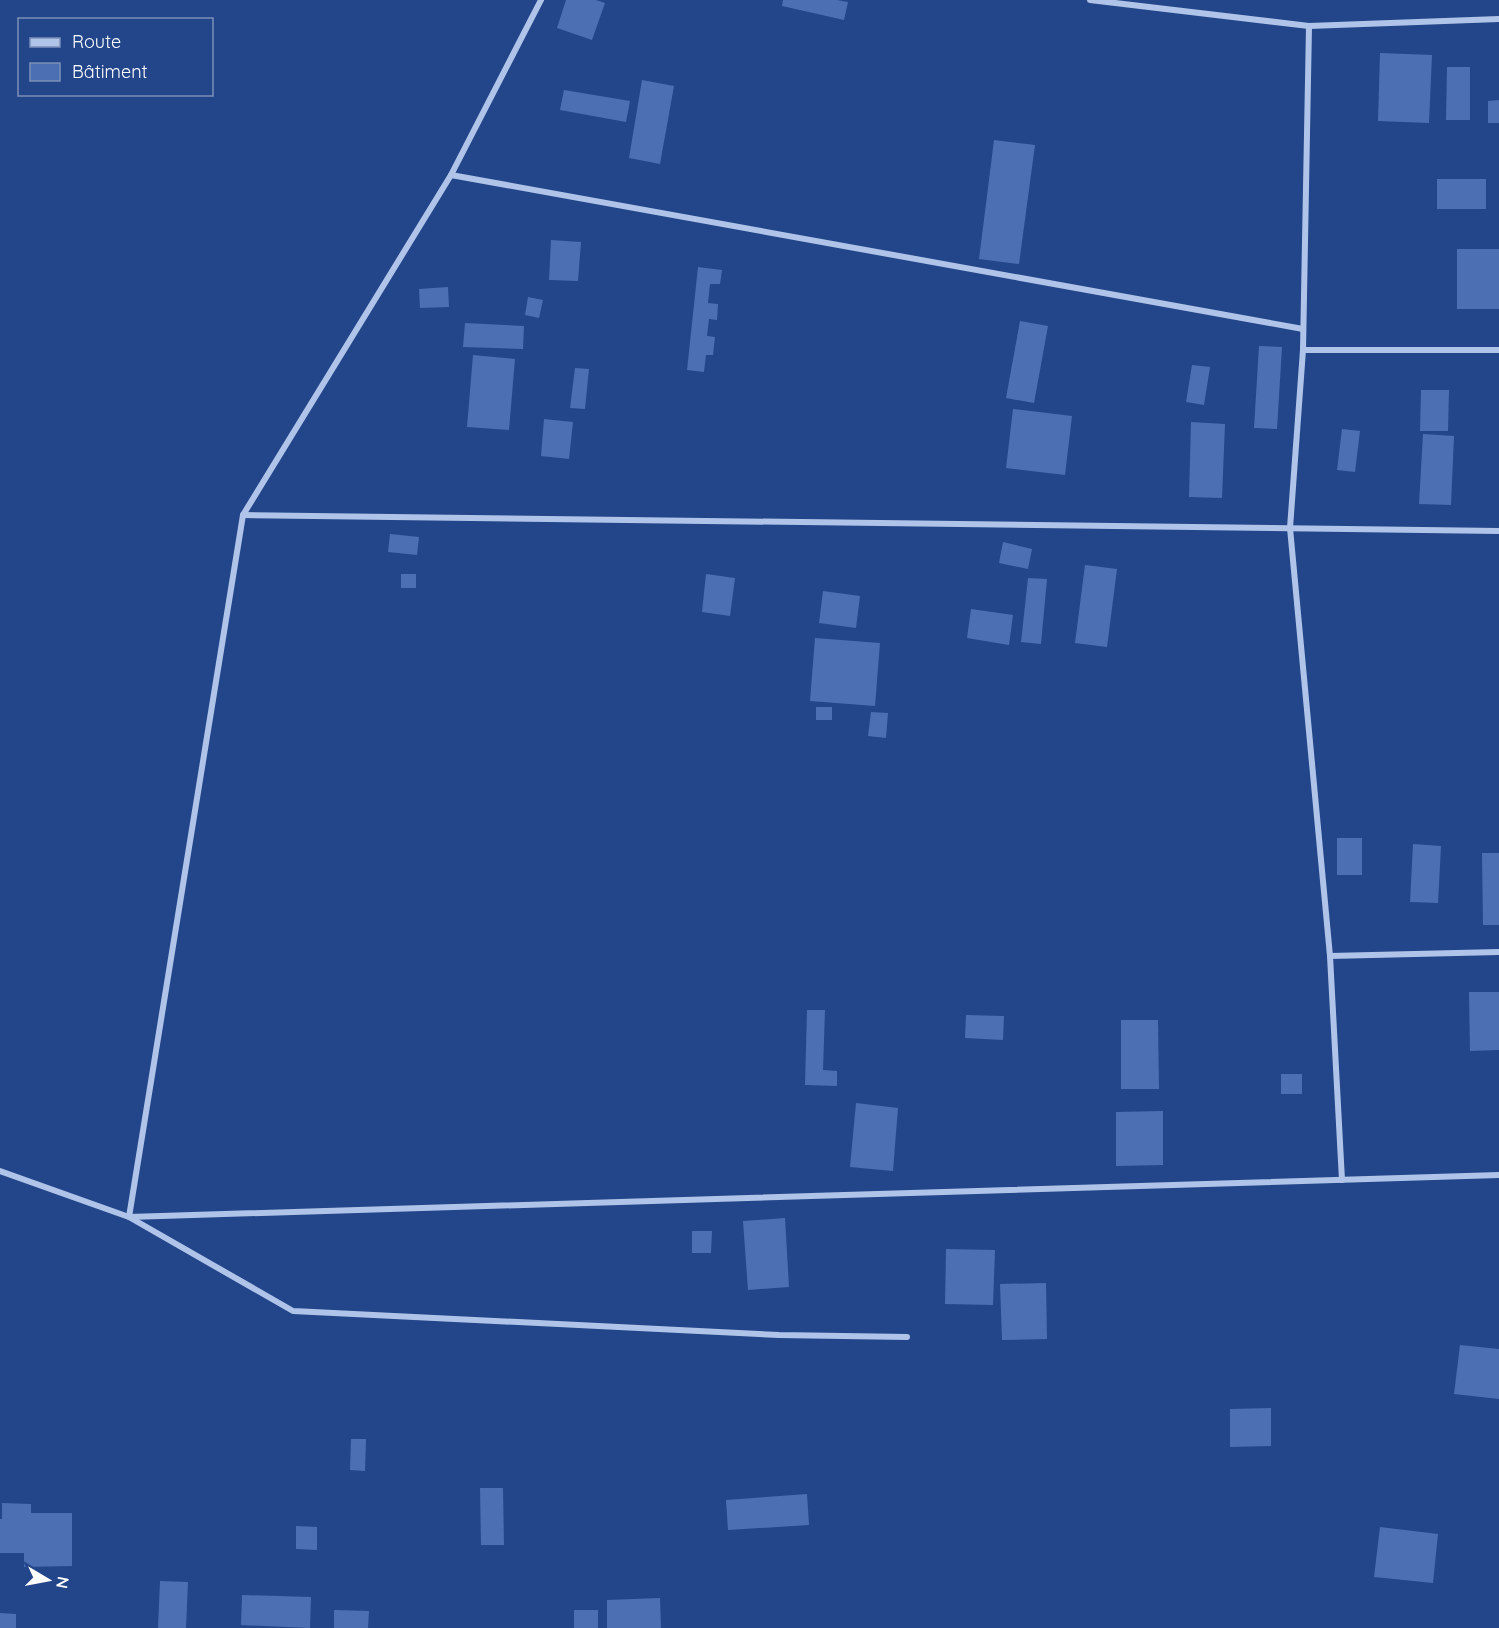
<svg xmlns="http://www.w3.org/2000/svg" width="1499" height="1628" font-family="Quicksand,sans-serif">
<style>
.building{fill:#4b6fb2}
.lines{fill:none;stroke-linecap:round;stroke-linejoin:round}
.minor{stroke:#b0c4ea;stroke-width:6}
</style>
<rect width="100%" height="100%" fill="#23468a"/>
<g class="building">
<path d="M566 0H596L605 3 592 40 557 28Z"/>
<path d="M783 0H837L848 2 844 20 782 6Z"/>
<path d="M1380 53 1432 55 1429 123 1378 121Z"/>
<path d="M1447 67H1470V120H1446Z"/>
<path d="M642 80 674 86 660 164 629 158Z"/>
<path d="M564 90 630 101 626 122 560 110Z"/>
<path d="M1499 100V123H1488V101Z"/>
<path d="M994 140 1035 145 1019 264 979 259Z"/>
<rect x="1437" y="179" width="49" height="30"/>
<path d="M551 240 581 242 578 281 549 280Z"/>
<rect x="1457" y="249" width="42" height="60"/>
<path d="M698 267 722 270 720 284H710L708 303 718 304 717 320 709 319 707 336 715 337 713 355H706L704 372 687 370Z"/>
<path d="M448 287 449 307 420 308 419 289Z"/>
<path d="M528 297 543 300 539 318 525 315Z"/>
<path d="M1020 321 1048 326 1034 403 1006 398Z"/>
<path d="M465 323 524 326 523 349 463 347Z"/>
<path d="M1259 346 1282 347 1277 429 1254 428Z"/>
<path d="M473 355 515 359 509 430 467 427Z"/>
<path d="M1192 365 1210 367 1204 405 1186 402Z"/>
<path d="M575 368 589 369 585 409 570 408Z"/>
<path d="M1421 390H1449L1448 431H1420Z"/>
<path d="M1013 409 1072 416 1065 475 1006 468Z"/>
<path d="M544 419 573 422 569 459 541 456Z"/>
<path d="M1191 422 1225 424 1222 498 1189 497Z"/>
<path d="M1342 429 1360 431 1355 472 1337 470Z"/>
<path d="M1423 434 1454 436 1451 505 1419 504Z"/>
<path d="M390 534 419 537 417 555 388 552Z"/>
<path d="M1003 542 1032 549 1028 569 999 563Z"/>
<path d="M1085 565 1117 569 1107 647 1075 643Z"/>
<rect x="401" y="574" width="15" height="14"/>
<path d="M706 574 735 578 730 616 702 612Z"/>
<path d="M1028 578 1047 579 1041 644 1021 642Z"/>
<path d="M823 591 860 596 856 628 819 623Z"/>
<path d="M971 609 1013 615 1009 645 967 638Z"/>
<path d="M815 638 880 643 875 706 810 701Z"/>
<rect x="816" y="707" width="16" height="13"/>
<path d="M871 712 888 713 886 738 868 736Z"/>
<rect x="1337" y="838" width="25" height="37"/>
<path d="M1413 844 1441 846 1438 903 1410 902Z"/>
<path d="M1482 853H1499V925H1483Z"/>
<path d="M1469 992H1499V1050L1470 1051Z"/>
<path d="M807 1010H825L823 1070 837 1071V1086L805 1085Z"/>
<path d="M966 1015 1004 1016 1003 1040 965 1038Z"/>
<path d="M1121 1020H1158L1159 1089H1121Z"/>
<rect x="1281" y="1074" width="21" height="20"/>
<path d="M856 1103 898 1108 893 1171 850 1167Z"/>
<path d="M1163 1111V1165L1116 1166V1112Z"/>
<path d="M785 1218 789 1287 748 1290 743 1221Z"/>
<path d="M692 1231H712L711 1253H692Z"/>
<path d="M946 1249 995 1250 993 1305 945 1304Z"/>
<path d="M1046 1283 1047 1339 1002 1340 1000 1284Z"/>
<path d="M1460 1345 1499 1349V1399L1454 1394Z"/>
<path d="M1271 1408V1446L1230 1447V1409Z"/>
<path d="M351 1439H366L365 1471 350 1470Z"/>
<path d="M480 1488H503L504 1545H481Z"/>
<path d="M807 1494 809 1525 728 1530 726 1500Z"/>
<path d="M2 1503 31 1504V1513H72V1566L24 1567V1553H0V1519H2Z"/>
<path d="M296 1526 317 1527V1550L296 1549Z"/>
<path d="M1380 1527 1438 1534 1433 1583 1374 1577Z"/>
<path d="M160 1581 188 1582 186 1628H158Z"/>
<path d="M242 1595 311 1597 310 1628 241 1625Z"/>
<path d="M660 1598 661 1628H607V1600Z"/>
<path d="M334 1610 369 1611 368 1628H334Z"/>
<rect x="574" y="1610" width="24" height="18"/>
<path d="M0 1613 16 1614V1628H0Z"/>
</g>
<g class="lines">
<g class="minor">
<path d="M541 0 451 175 243 515 129 1217 1499 1175"/>
<path d="M1090 0 1309 26 1499 19"/>
<path d="M1309 26 1303 350 1290 528 1330 956 1342 1180"/>
<path d="M451 175 1303 329"/>
<path d="M1303 350H1499"/>
<path d="M243 515 1499 531"/>
<path d="M1330 956 1499 952"/>
<path d="M0 1171 129 1217 293 1311 779 1335 907 1337"/>
</g>
</g>
<rect x="18" y="18" width="195" height="78" fill="#23468a" stroke="#7b90b9" stroke-width="1.5"/>
<rect x="30" y="38" width="30" height="9" fill="#b0c4ea" stroke="#7b90b9" stroke-width="1.5"/>
<text x="72" y="48" font-size="18" fill="#ffffff">Route</text>
<rect x="30" y="63" width="30" height="18" fill="#4b6fb2" stroke="#7b90b9" stroke-width="1.5"/>
<text x="72" y="78" font-size="18" fill="#ffffff">Bâtiment</text>
<g transform="translate(48 1580) rotate(100)" stroke="#23468a" stroke-width="4.5" paint-order="stroke">
<path d="M0-4.5L10 22L0 15L-10 22Z" fill="#ffffff"/>
<text y="-9" font-size="16" font-weight="bold" text-anchor="middle" fill="#ffffff">N</text>
</g>
</svg>
